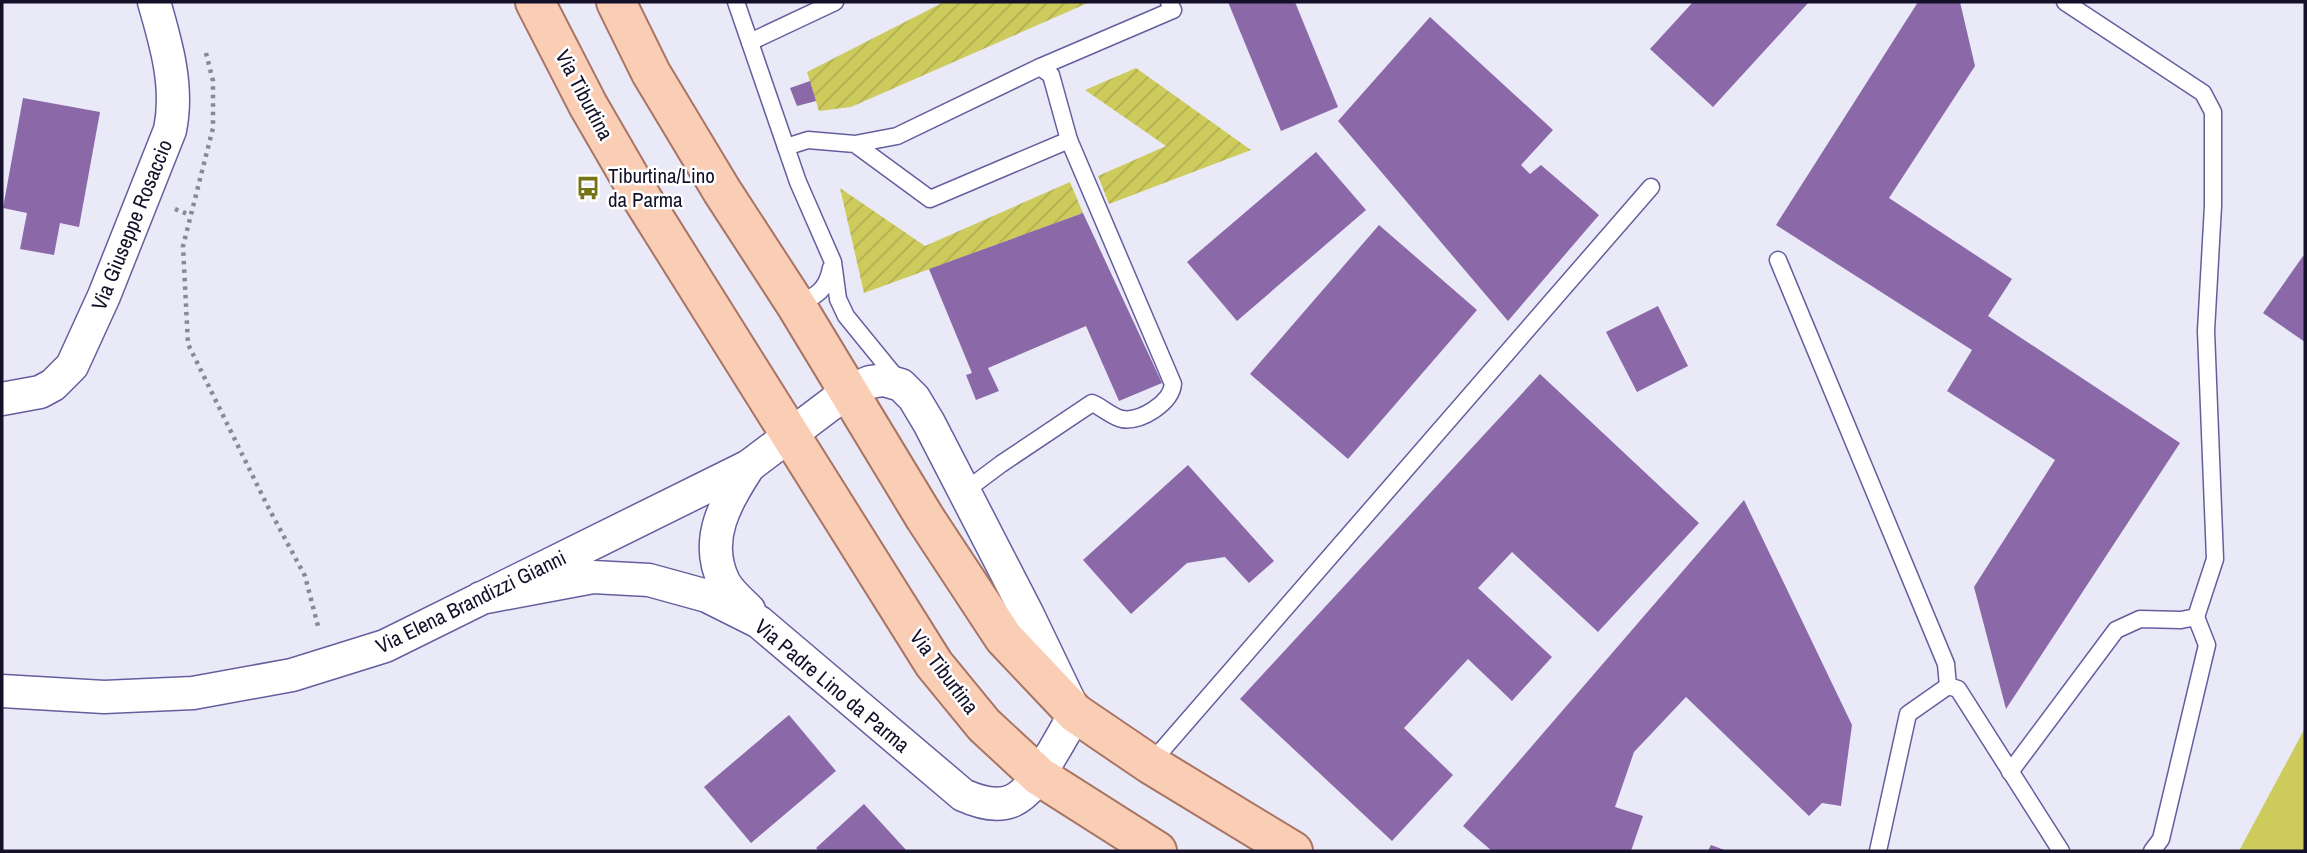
<svg xmlns="http://www.w3.org/2000/svg" width="2307" height="853" font-family="'Archivo Narrow',sans-serif">
<style>
.garden{fill:url(#garden-furrows)}
.pitch{fill:#cecb5d}
.building{fill:#8b69a8}
.lines{fill:none;stroke-linecap:round;stroke-linejoin:round}
.service-casing{stroke:#655e9e;stroke-width:19}
.minor-casing{stroke:#655e9e;stroke-width:35}
.primary-casing{stroke:#a87564;stroke-width:42}
.path{stroke:#89879b;stroke-width:4.5;stroke-dasharray:3.5 5;stroke-linecap:butt}
.service{stroke:#fff;stroke-width:16}
.minor{stroke:#fff;stroke-width:32}
.primary{stroke:#facdb5;stroke-width:38}
.labels{text-anchor:middle;stroke-width:5;stroke-linejoin:round;paint-order:stroke}
.street-label{font-size:21px;fill:#14102a;stroke:#fff}
.poi-label{font-size:21px;fill:#14102a;stroke:#fff;text-anchor:start}
</style>
<defs>
<pattern id="garden-furrows" width="10" height="10" patternUnits="userSpaceOnUse" patternTransform="scale(1.75)"><rect width="10" height="10" fill="#cecb5d"/><path d="M-1 1l2-2M0 10L10 0M9 11l2-2" fill="none" stroke="#b0ad51"/></pattern>
</defs>
<rect width="100%" height="100%" fill="#eae9f8"/>
<g class="garden">
<path d="M944 2H1090L851 107 819 111 807 72Z"/>
<path d="M1136 68 1251 150 1109 204 1098 176 1166 146 1085 90Z"/>
<path d="M1070 182 1083 213 864 293 840 188 925 246Z"/>
</g>
<path class="pitch" d="M2305 728V851H2239Z"/>
<g class="building">
<path d="M1228 2H1295L1338 107 1281 131Z"/>
<path d="M1693 2H1809L1713 107 1650 49Z"/>
<path d="M1918 2H1960L1975 66 1889 198 2012 279 1988 316 2180 443 2006 709 1974 587 2055 460 1947 391 1972 350 1776 225Z"/>
<path d="M1430 17 1553 130 1521 165 1530 174 1541 165 1599 215 1508 321 1338 121Z"/>
<path d="M810 81 816 101 797 106 790 88Z"/>
<path d="M23 98 100 112 79 227 60 223 54 255 20 249 27 213 3 208Z"/>
<path d="M1316 152 1366 210 1237 321 1187 262Z"/>
<path d="M1083 213 1162 383 1119 401 1086 326 988 368 999 391 976 400 966 375 972 373 929 269Z"/>
<path d="M1379 225 1477 310 1348 459 1250 374Z"/>
<path d="M2303 256 2305 258V342L2263 313Z"/>
<path d="M1658 306 1688 366 1637 392 1606 332Z"/>
<path d="M1540 374 1699 523 1598 632 1512 552 1478 588 1552 657 1512 701 1468 659 1404 728 1453 775 1392 841 1240 699Z"/>
<path d="M1188 465 1274 561 1249 583 1225 557 1187 563 1131 614 1083 560Z"/>
<path d="M1744 500 1852 725 1841 806 1822 803 1809 816 1686 697 1634 752 1615 807 1643 816 1631 851H1492L1463 826Z"/>
<path d="M789 715 836 771 751 843 704 787Z"/>
<path d="M864 804 907 851H819L816 848Z"/>
<path d="M1711 845 1727 851H1708Z"/>
</g>
<g class="lines">
<g class="service-casing">
<g id="service">
<path d="M736 2 798 182 833 262 838 299 846 316 899 381"/>
<path d="M2065 2 2203 93 2213 112V206L2206 331 2215 559 2196 617"/>
<path d="M750 42 835 2"/>
<path d="M1040 67 1173 10 1169 2"/>
<path d="M786 147 808 140 855 144 930 199 1069 140 1051 75 1040 67 897 136 855 144"/>
<path d="M1778 260 1946 664 1948 686"/>
<path d="M797 305C816 296 827 290 831 268"/>
<path d="M965 491 1001 464 1092 403C1102 407 1112 417 1122 419 1141 422 1171 403 1173 384L1069 140"/>
<path d="M1150 764 1651 187"/>
<path d="M2010 772 2116 630 2140 619 2181 620 2196 617 2207 645 2161 839 2152 851"/>
<path d="M1878 851 1908 714 1948 686 1958 689 2061 851"/>
</g>
</g>
<g class="minor-casing">
<g id="minor">
<path d="M2 399 40 392 53 385 72 366 104 296 170 130C179 87 166 43 154 2"/>
<path d="M749 610C741 602 729 592 724 582 703 539 726 502 749 466"/>
<path d="M2 691 104 697 193 693 292 675 385 646 749 466 847 392 870 382 884 380 901 385 914 398 929 423 1027 613 1075 713C1066 730 1057 746 1047 762 1025 800 1007 815 963 795L759 622 707 596 649 580 593 577 481 598"/>
</g>
</g>
<g class="primary-casing">
<g id="primary">
<path d="M535 2 588 105 643 200 934 664 984 725 1039 776 1157 851"/>
<path d="M616 2 651 73 722 191 796 305 925 518 1004 638 1075 713 1150 764 1293 851"/>
</g>
</g>
<g class="path">
<path d="M206 53 213 81V128L183 246 188 344 267 505 305 576 319 630"/>
<path d="M175 209 190 215"/>
</g>
<use href="#service" class="service"/>
<use href="#minor" class="minor"/>
<use href="#primary" class="primary"/>
</g>
<defs>
<g id="bus-bare" transform="scale(1.89)"><path d="M-5-6H5V4H4V6H2V4H-2V6H-4V4H-5ZM-3.5-4V0h7V-4ZM-3.5 1.2v1.5H-2V1.2ZM2 1.2v1.5H3.5V1.2Z" fill="#767317" stroke="#fff" stroke-width="2.5" paint-order="stroke"/></g>
</defs>
<g fill-rule="evenodd">
<use href="#bus-bare" x="588" y="188"/>
</g>
<g class="labels">
<g class="street-label">
<text transform="translate(584 95) rotate(62)" y="7">Via Tiburtina</text>
<text transform="translate(132 225) rotate(-68)" y="7">Via Giuseppe Rosaccio</text>
<text transform="translate(471 602) rotate(-26)" y="7">Via Elena Brandizzi Gianni</text>
<text transform="translate(944 672) rotate(53)" y="7">Via Tiburtina</text>
<text transform="translate(832 686) rotate(40)" y="7">Via Padre Lino da Parma</text>
</g>
<g class="poi-label">
<text x="608" y="183">Tiburtina/Lino<tspan x="608" dy="24">da Parma</tspan></text>
</g>
</g>
<rect width="2307" height="853" fill="none" stroke="#14102a" stroke-width="7"/>
</svg>
